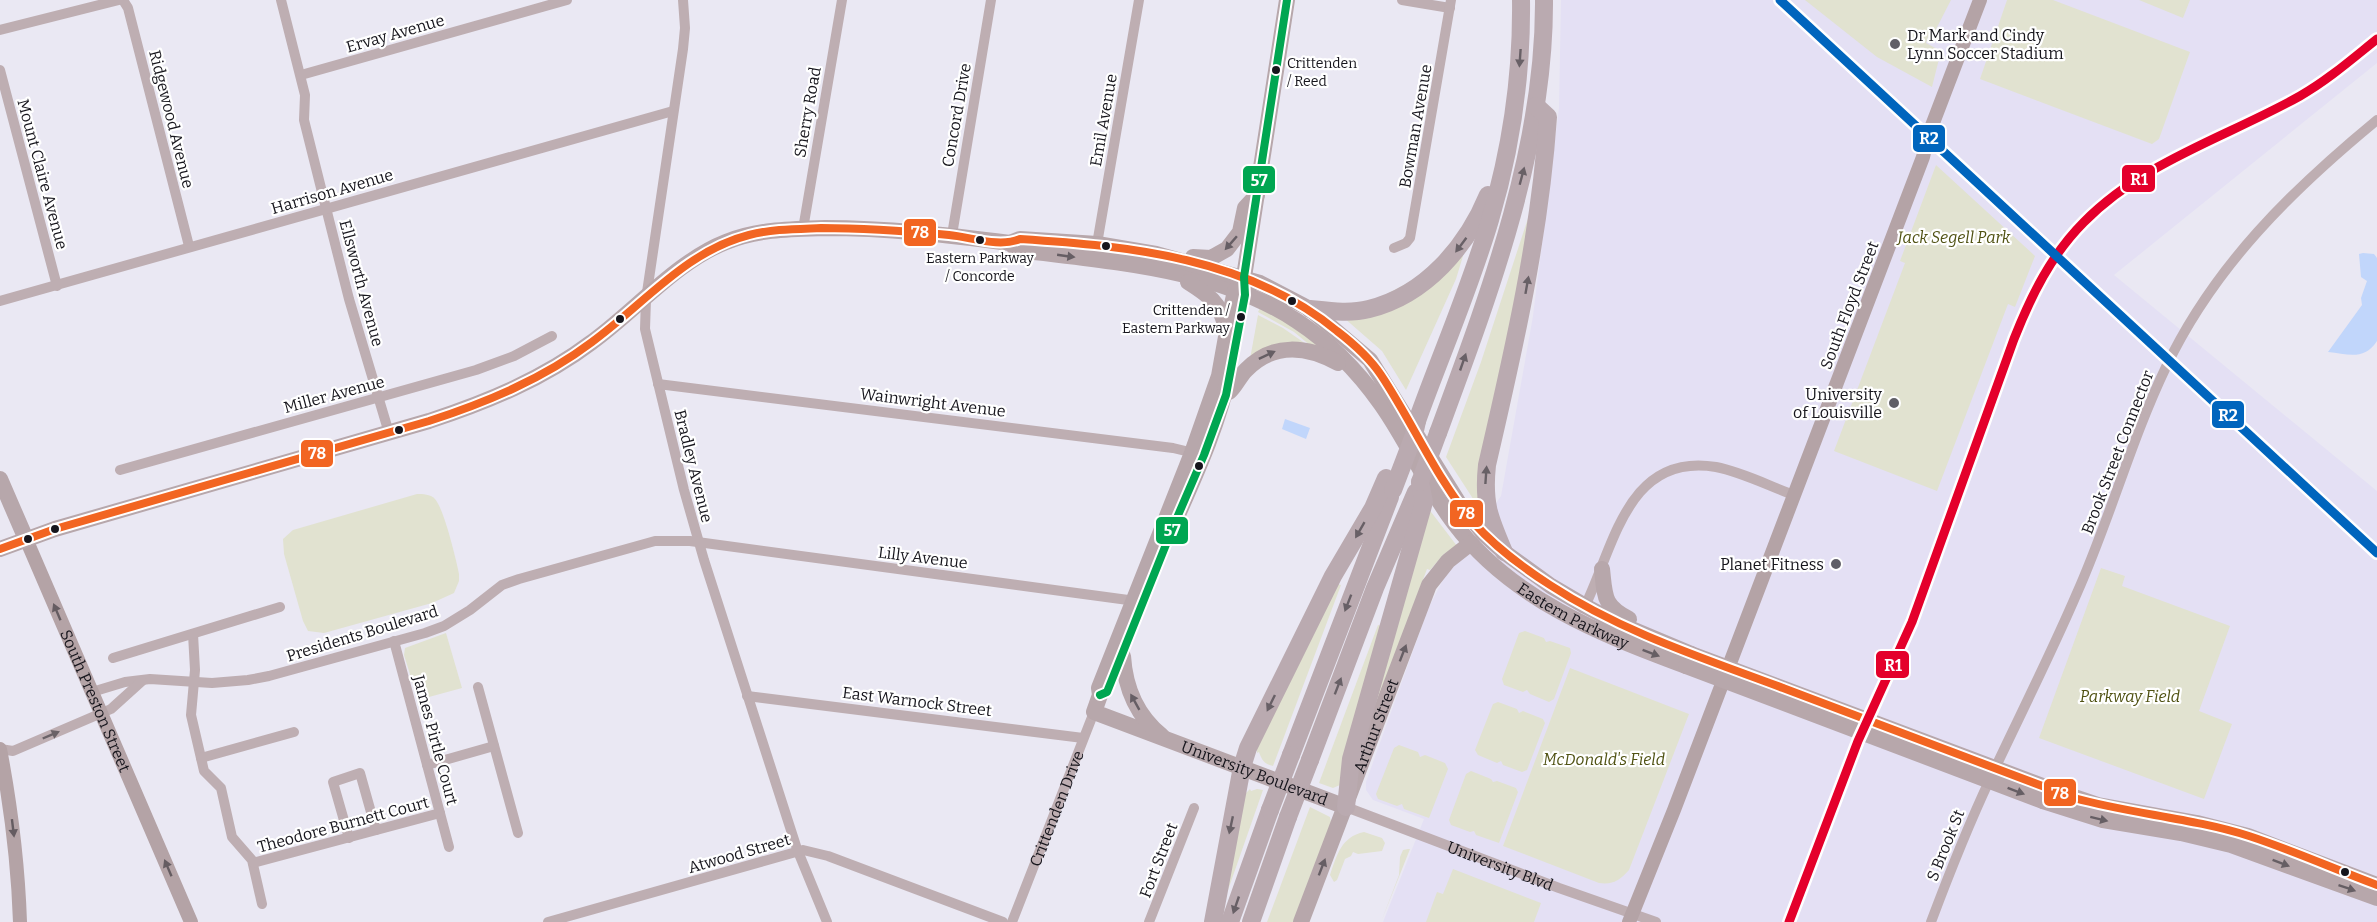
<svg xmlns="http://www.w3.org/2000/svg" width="2377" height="922" font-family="Bitter,serif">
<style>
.built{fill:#e4e0f4}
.green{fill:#e1e2d0}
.water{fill:#c1d6fb}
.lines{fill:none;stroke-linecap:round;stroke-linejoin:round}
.street{stroke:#beaeb2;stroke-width:10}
.secondary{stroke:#b4a3a6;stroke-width:14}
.primary{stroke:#b7a7ab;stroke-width:16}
.highway{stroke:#baaab0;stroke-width:18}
.primary-bridge{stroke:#b7a7ab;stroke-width:16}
.highway-bridge{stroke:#baaab0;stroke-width:18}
.bus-1-casing{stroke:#fff;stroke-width:12}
.bus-2-casing{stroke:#fff;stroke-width:12}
.bus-1{stroke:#f26522;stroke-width:8}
.bus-2{stroke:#00a651;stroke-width:8}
.rail-1-casing{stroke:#fff;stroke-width:14}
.rail-2-casing{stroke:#fff;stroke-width:14}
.rail-1{stroke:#e4002b;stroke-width:9}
.rail-2{stroke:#0065bd;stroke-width:9}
.oneway{fill:#686066}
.oneway2{fill:#665e64}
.oneway3{fill:#655c61}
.oneway4{fill:#6a6267}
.poi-dot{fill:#605f67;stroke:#fff;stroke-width:2}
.bus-dot{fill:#16151c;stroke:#fff;stroke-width:2}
.labels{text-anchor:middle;stroke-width:4.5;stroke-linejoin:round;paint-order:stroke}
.bus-label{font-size:14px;fill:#16151c;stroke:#fff;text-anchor:start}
.street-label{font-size:16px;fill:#16151c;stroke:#fff}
.poi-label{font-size:16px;fill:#16151c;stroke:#fff;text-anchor:end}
.park-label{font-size:16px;font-style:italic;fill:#505213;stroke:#fff}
.line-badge{stroke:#fff;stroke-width:2}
.badge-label{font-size:16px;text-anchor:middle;font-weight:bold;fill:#fff}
</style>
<rect width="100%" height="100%" fill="#eae8f3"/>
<path class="built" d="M1561 0H2377V63L2114 275 2377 491V922H1383L1424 819 1373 800 1366 790V782L1428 609 1445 576 1501 496 1533 316 1559 108Z"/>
<g class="green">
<path d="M1805 0H1951L1933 35 1929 34 1926 43 1941 51 1932 87 1877 57Z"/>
<path d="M2007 0H2053L2190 52 2159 139 2152 144 1980 79Z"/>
<path d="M2139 0H2190L2183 18Z"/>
<path d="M1936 165 2035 256 2015 307 2008 304 1937 491 1834 451 1905 263 1900 261Z"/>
<path d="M1531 209 1479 508 1446 457 1481 362Z"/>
<path d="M1459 256H1463L1456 279 1406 390 1382 351 1343 317Z"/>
<path d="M1260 308 1277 316 1322 348 1311 346 1294 332 1258 312Z"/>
<path d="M1258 315 1283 328 1306 344 1250 359Z"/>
<path d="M417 494C423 494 430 494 435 499 444 509 456 559 459 574V581L454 593 432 603 324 633 308 631 303 621 284 554 283 539 293 530Z"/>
<path d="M1428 508 1457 546 1444 554 1430 570 1427 569 1368 725Z"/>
<path d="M2101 568 2125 576 2122 586 2230 626 2199 711 2232 724 2204 799 2039 738Z"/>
<path d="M1338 584 1341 585 1273 766C1265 764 1262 761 1259 752L1257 753V748Z"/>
<path d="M1378 625 1381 626 1340 785 1333 788 1319 783Z"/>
<path d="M1525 631 1544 638 1546 642 1550 641 1570 648 1571 653 1554 699 1549 702 1530 694 1527 690 1523 692 1504 685 1502 679 1519 633Z"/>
<path d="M446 633 462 688 418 700 404 655 405 648Z"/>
<path d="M1570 668 1689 714 1629 870C1620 880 1613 885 1599 883L1503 846Z"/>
<path d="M1498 702 1517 709 1519 713 1523 711 1543 719 1545 723 1527 770 1522 772 1503 765 1501 761 1497 763 1478 755 1475 750 1493 704Z"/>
<path d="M1399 745 1418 752 1420 757 1425 755 1445 763 1448 769 1429 818 1404 809 1402 804 1397 806 1378 799 1376 794 1394 748Z"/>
<path d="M1471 771 1491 779 1493 782 1497 781 1516 788 1518 792 1499 843 1476 835 1474 831 1470 832 1451 825 1449 820 1466 774Z"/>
<path d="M1250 789 1251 791 1257 789 1263 790 1227 893 1245 794Z"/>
<path d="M1310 807 1330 817 1331 822 1293 922H1267Z"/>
<path d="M1364 832 1382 838 1385 843 1382 851 1358 854 1353 852 1351 856 1345 859 1337 880 1334 882 1330 875C1337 855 1341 837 1364 832Z"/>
<path d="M1408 849H1410L1381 922 1399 875 1400 857 1403 850Z"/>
<path d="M1453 869 1541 903 1534 922H1426L1437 892 1443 894Z"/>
</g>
<g class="water">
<path d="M2363 253 2374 254 2377 258V341C2364 361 2348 354 2328 352L2362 305 2361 298 2367 281 2361 277 2359 254Z"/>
<path d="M1285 419 1310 428 1306 439 1282 429Z"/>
</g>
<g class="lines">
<g class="street">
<path d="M123 0 128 8 189 246"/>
<path d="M281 0 305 95 304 120 323 196 349 299 389 433"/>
<path d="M683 0 685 28 683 49 646 299 645 329 684 490 704 560 797 849 827 922"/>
<path d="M1402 0 1450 8"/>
<path d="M0 30 119 0"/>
<path d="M0 70 57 286"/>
<path d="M301 75 567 0"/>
<path d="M803 229 842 0"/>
<path d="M952 235 991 0"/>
<path d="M1097 244 1139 0"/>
<path d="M1394 248 1406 243 1410 238 1451 0"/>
<path d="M0 301 673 111"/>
<path d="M658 384 1173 448 1198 454"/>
<path d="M120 470 476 370 514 356 552 336"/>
<path d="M1585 606C1614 547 1627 452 1716 467 1742 472 1769 486 1794 495"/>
<path d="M193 634 195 670 191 715 201 758 204 771 221 788 232 837 252 860 262 904"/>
<path d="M394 641 449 847"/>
<path d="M113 658 280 607"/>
<path d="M478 687 518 833"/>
<path d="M92 692 125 682 150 679 212 683 248 680 269 676 425 633 444 626 470 610 502 585 519 579 655 541H690L1143 602"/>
<path d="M747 696 1083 738"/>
<path d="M0 749 13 751 111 709 142 681"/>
<path d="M201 758 294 732"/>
<path d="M427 765 494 746"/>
<path id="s1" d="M1346 807 1559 888 1656 922"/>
<path d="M349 838 333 782 360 773 376 830"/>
<path d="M253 863 440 813"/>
<path d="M548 922 803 850 828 856 1003 922"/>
<path id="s2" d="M1012 922 1094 712"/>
<path d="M1149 922 1194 808"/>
<path d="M1931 922C1949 874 1968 826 1990 779 2019 717 2050 656 2077 593 2110 519 2131 440 2166 367 2214 266 2292 190 2377 120"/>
</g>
<g class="secondary">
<path id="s3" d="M26 539 191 922"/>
<path d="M0 749C11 807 18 863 20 922"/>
<path d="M1629 922 1674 810 1923 157 1928 136 1980 0"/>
</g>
<g class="primary">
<path id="s4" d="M1013 246 1019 250C1112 262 1217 268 1297 321 1329 342 1359 373 1381 404 1408 442 1426 486 1454 523 1511 599 1600 634 1686 666"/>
<path d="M1193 257 1211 258 1227 249 1240 232 1245 208 1257 195"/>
<path d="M1188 282C1207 294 1221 303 1225 326"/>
<path id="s5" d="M1240 283 1235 291 1231 309 1219 376 1192 453 1099 688 1100 695 1094 712 1346 807"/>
<path d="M1245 288 1244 277 1287 0"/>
<path d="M1229 392C1236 386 1239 377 1246 370 1273 342 1307 346 1338 363"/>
<path d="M0 479 26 539"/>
<path d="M1172 528C1195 476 1219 425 1230 370"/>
<path d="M0 549 55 529 429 421C487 402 543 379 592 342 635 311 677 261 726 242 758 229 792 229 825 228 887 228 948 235 1010 243L1020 239 1097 244 1156 254 1260 283 1310 309 1370 360 1460 505 1484 534 1504 552 1551 586 1585 606 1617 623 1691 654"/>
<path d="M1602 569C1605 596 1603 606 1629 619"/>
<path d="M1123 656C1125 687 1137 716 1162 736"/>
<path d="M2048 788 2098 805 2197 823 2248 836 2377 885"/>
<path d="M2043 801 2103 820 2181 833 2231 845 2377 898"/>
<path id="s6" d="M1301 922 1429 585 1448 561 1471 543"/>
</g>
<g class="highway">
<path d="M1310 309C1329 311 1350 314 1369 309 1426 295 1467 246 1488 195"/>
<path d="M1417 421C1441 354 1470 288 1490 220 1511 149 1522 74 1521 0"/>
<path d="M1438 433C1489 295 1545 148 1544 0"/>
<path d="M1504 552C1489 517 1483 503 1487 465 1514 349 1540 235 1548 117L1536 106"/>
<path d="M1291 755 1390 497"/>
<path d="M1310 760 1375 588 1416 492"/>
<path d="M1346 807 1351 759 1424 502 1420 482"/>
<path d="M1213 922 1242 767 1248 748 1333 576 1373 508 1386 478"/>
<path d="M1230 922 1270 810"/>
<path d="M1251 922 1288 817"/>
</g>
<g class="primary-bridge">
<path d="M1691 654 2048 788"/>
<path d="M1686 666 2043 801"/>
</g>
<g class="highway-bridge">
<path d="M1420 482 1438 433"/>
<path d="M1393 490 1414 435 1417 421"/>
<path d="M1270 810 1291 755"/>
<path d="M1288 817 1310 760"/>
</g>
<g class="bus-1-casing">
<path id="bus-1" d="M0 549 55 529 429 421C487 402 543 379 592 342 643 305 686 251 749 235 772 229 797 229 821 228 864 228 906 231 949 235 971 237 999 248 1020 239 1130 246 1249 258 1337 331 1354 344 1369 357 1381 375 1413 423 1436 478 1473 522 1495 547 1522 567 1550 585 1622 632 1703 658 1783 688 1880 725 1977 762 2074 798 2132 814 2192 818 2249 836 2292 850 2334 869 2377 885"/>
</g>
<g class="bus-2-casing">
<path id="bus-2" d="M1100 695 1107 692 1173 527 1204 455 1226 395 1245 295 1244 277 1287 0"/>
</g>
<use href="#bus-1" class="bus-1"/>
<use href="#bus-2" class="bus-2"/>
<g class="rail-1-casing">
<path id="rail-1" d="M1789 922 1858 741 1912 622 2014 339C2031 296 2051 255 2084 222 2144 161 2227 137 2300 96 2328 80 2352 59 2377 39"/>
</g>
<g class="rail-2-casing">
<path id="rail-2" d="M1780 0 2377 553"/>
</g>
<use href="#rail-1" class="rail-1"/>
<use href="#rail-2" class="rail-2"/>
</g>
<defs><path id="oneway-solid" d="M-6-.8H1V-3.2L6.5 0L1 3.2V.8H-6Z" transform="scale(1.5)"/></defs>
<g class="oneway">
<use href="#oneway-solid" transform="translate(1520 58) rotate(94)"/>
<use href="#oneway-solid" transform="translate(1522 176) rotate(-75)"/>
<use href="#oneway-solid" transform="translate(1461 245) rotate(127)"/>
<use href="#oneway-solid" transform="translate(1527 285) rotate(-80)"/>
<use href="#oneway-solid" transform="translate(1463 362) rotate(-71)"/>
<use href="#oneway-solid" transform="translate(1486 475) rotate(-86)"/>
<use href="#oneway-solid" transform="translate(1360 530) rotate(120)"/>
<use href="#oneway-solid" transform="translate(1348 603) rotate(111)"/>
<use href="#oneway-solid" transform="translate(1338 686) rotate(-69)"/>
<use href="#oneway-solid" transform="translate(1271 703) rotate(116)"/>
<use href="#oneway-solid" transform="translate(1231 825) rotate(102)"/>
<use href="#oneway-solid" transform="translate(1236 905) rotate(109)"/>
</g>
<g class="oneway2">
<use href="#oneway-solid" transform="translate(1231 243) rotate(131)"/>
<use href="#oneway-solid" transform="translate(1066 256) rotate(8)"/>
<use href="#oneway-solid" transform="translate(1267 355) rotate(-25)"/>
<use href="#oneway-solid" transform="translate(1403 653) rotate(-69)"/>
<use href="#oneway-solid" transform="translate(1651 653) rotate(21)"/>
<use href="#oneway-solid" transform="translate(1135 702) rotate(-119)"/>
<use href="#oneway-solid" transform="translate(2016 791) rotate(21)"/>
<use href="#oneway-solid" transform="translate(2099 819) rotate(14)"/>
<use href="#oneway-solid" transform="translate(2281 863) rotate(21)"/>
<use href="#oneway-solid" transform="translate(1322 867) rotate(-69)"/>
<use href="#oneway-solid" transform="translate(2347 888) rotate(19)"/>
</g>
<g class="oneway3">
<use href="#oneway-solid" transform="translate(57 612) rotate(-113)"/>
<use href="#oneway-solid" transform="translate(13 828) rotate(83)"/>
<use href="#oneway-solid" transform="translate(168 868) rotate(-113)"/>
</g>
<use class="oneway4" href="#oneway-solid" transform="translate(51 735) rotate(-23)"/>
<g class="poi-dot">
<circle cx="1895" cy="44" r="6"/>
<circle cx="1894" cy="403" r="6"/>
<circle cx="1836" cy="564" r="6"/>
</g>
<g class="bus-dot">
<circle cx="1276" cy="70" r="5"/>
<circle cx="980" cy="240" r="5"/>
<circle cx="1106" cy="246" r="5"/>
<circle cx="1292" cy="301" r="5"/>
<circle cx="1241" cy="317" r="5"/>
<circle cx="620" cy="319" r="5"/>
<circle cx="399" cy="430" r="5"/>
<circle cx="1199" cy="466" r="5"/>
<circle cx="55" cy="529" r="5"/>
<circle cx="28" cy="539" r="5"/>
<circle cx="2345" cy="872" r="5"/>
</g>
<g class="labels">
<g class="bus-label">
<text x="1287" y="68">Crittenden<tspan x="1287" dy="18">/ Reed</tspan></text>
<text x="980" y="263" text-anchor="middle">Eastern Parkway<tspan x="980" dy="18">/ Concorde</tspan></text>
<text x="1230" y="315" text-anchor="end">Crittenden /<tspan x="1230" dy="18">Eastern Parkway</tspan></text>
</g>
<g class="street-label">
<text transform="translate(395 33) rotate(-16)" y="6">Ervay Avenue</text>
<text transform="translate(807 112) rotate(-80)" y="6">Sherry Road</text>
<text transform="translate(956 115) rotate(-80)" y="6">Concord Drive</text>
<text transform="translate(172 119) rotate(76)" y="6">Ridgewood Avenue</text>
<text transform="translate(1103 120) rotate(-80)" y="6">Emil Avenue</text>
<text transform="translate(1415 126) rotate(-80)" y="6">Bowman Avenue</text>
<text transform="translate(43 174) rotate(75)" y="6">Mount Claire Avenue</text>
<text transform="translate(332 191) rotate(-16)" y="6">Harrison Avenue</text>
<text transform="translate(362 283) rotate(75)" y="6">Ellsworth Avenue</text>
<text transform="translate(1849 305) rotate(-69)" y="6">South Floyd Street</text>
<text transform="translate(334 394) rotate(-15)" y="6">Miller Avenue</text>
<text transform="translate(933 402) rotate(7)" y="6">Wainwright Avenue</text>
<text transform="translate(2117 452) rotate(-69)" y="6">Brook Street Connector</text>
<text transform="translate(694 466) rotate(76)" y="6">Bradley Avenue</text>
<text transform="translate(923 557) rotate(7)" y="6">Lilly Avenue</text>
<text dy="6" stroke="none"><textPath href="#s4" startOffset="708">Eastern Parkway</textPath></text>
<text transform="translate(362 633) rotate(-17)" y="6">Presidents Boulevard</text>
<text dy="6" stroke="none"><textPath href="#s3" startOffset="176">South Preston Street</textPath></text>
<text transform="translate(917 701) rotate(7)" y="6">East Warnock Street</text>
<text dy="6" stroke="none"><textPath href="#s6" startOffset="210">Arthur Street</textPath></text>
<text transform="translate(436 740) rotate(75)" y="6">James Pirtle Court</text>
<text dy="6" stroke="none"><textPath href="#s5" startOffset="627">University Boulevard</textPath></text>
<text dy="6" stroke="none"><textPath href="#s2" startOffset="122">Crittenden Drive</textPath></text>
<text transform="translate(343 824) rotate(-15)" y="6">Theodore Burnett Court</text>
<text transform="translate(1945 845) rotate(-68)" y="6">S Brook St</text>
<text transform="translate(739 853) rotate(-16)" y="6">Atwood Street</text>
<text transform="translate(1158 860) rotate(-69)" y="6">Fort Street</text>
<text dy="6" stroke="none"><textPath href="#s1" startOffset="165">University Blvd</textPath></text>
</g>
<g class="poi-label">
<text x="1907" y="41" text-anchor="start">Dr Mark and Cindy<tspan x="1907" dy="18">Lynn Soccer Stadium</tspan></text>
<text x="1882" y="400">University<tspan x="1882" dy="18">of Louisville</tspan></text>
<text x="1824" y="570">Planet Fitness</text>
</g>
<g class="park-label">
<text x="1954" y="243">Jack Segell Park</text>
<text x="2130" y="702">Parkway Field</text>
<text x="1604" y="765">McDonald's Field</text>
</g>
</g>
<g class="line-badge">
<rect x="1912" y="124" width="34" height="29" rx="6" fill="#0065bd"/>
<rect x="2121" y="164" width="35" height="29" rx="6" fill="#e4002b"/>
<rect x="1242" y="165" width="34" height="29" rx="6" fill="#00a651"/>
<rect x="903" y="218" width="34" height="29" rx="6" fill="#f26522"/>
<rect x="2211" y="400" width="34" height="29" rx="6" fill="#0065bd"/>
<rect x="300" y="439" width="34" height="29" rx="6" fill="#f26522"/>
<rect x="1449" y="499" width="35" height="29" rx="6" fill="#f26522"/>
<rect x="1155" y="516" width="34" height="29" rx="6" fill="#00a651"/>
<rect x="1875" y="650" width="35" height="29" rx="6" fill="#e4002b"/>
<rect x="2043" y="778" width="34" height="29" rx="6" fill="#f26522"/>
</g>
<g class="badge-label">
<text x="1929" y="144">R2</text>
<text x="2139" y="185">R1</text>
<text x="1259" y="186">57</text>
<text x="920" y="238">78</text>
<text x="2228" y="421">R2</text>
<text x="317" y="459">78</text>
<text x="1466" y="519">78</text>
<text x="1172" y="536">57</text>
<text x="1893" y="671">R1</text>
<text x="2060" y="799">78</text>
</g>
</svg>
